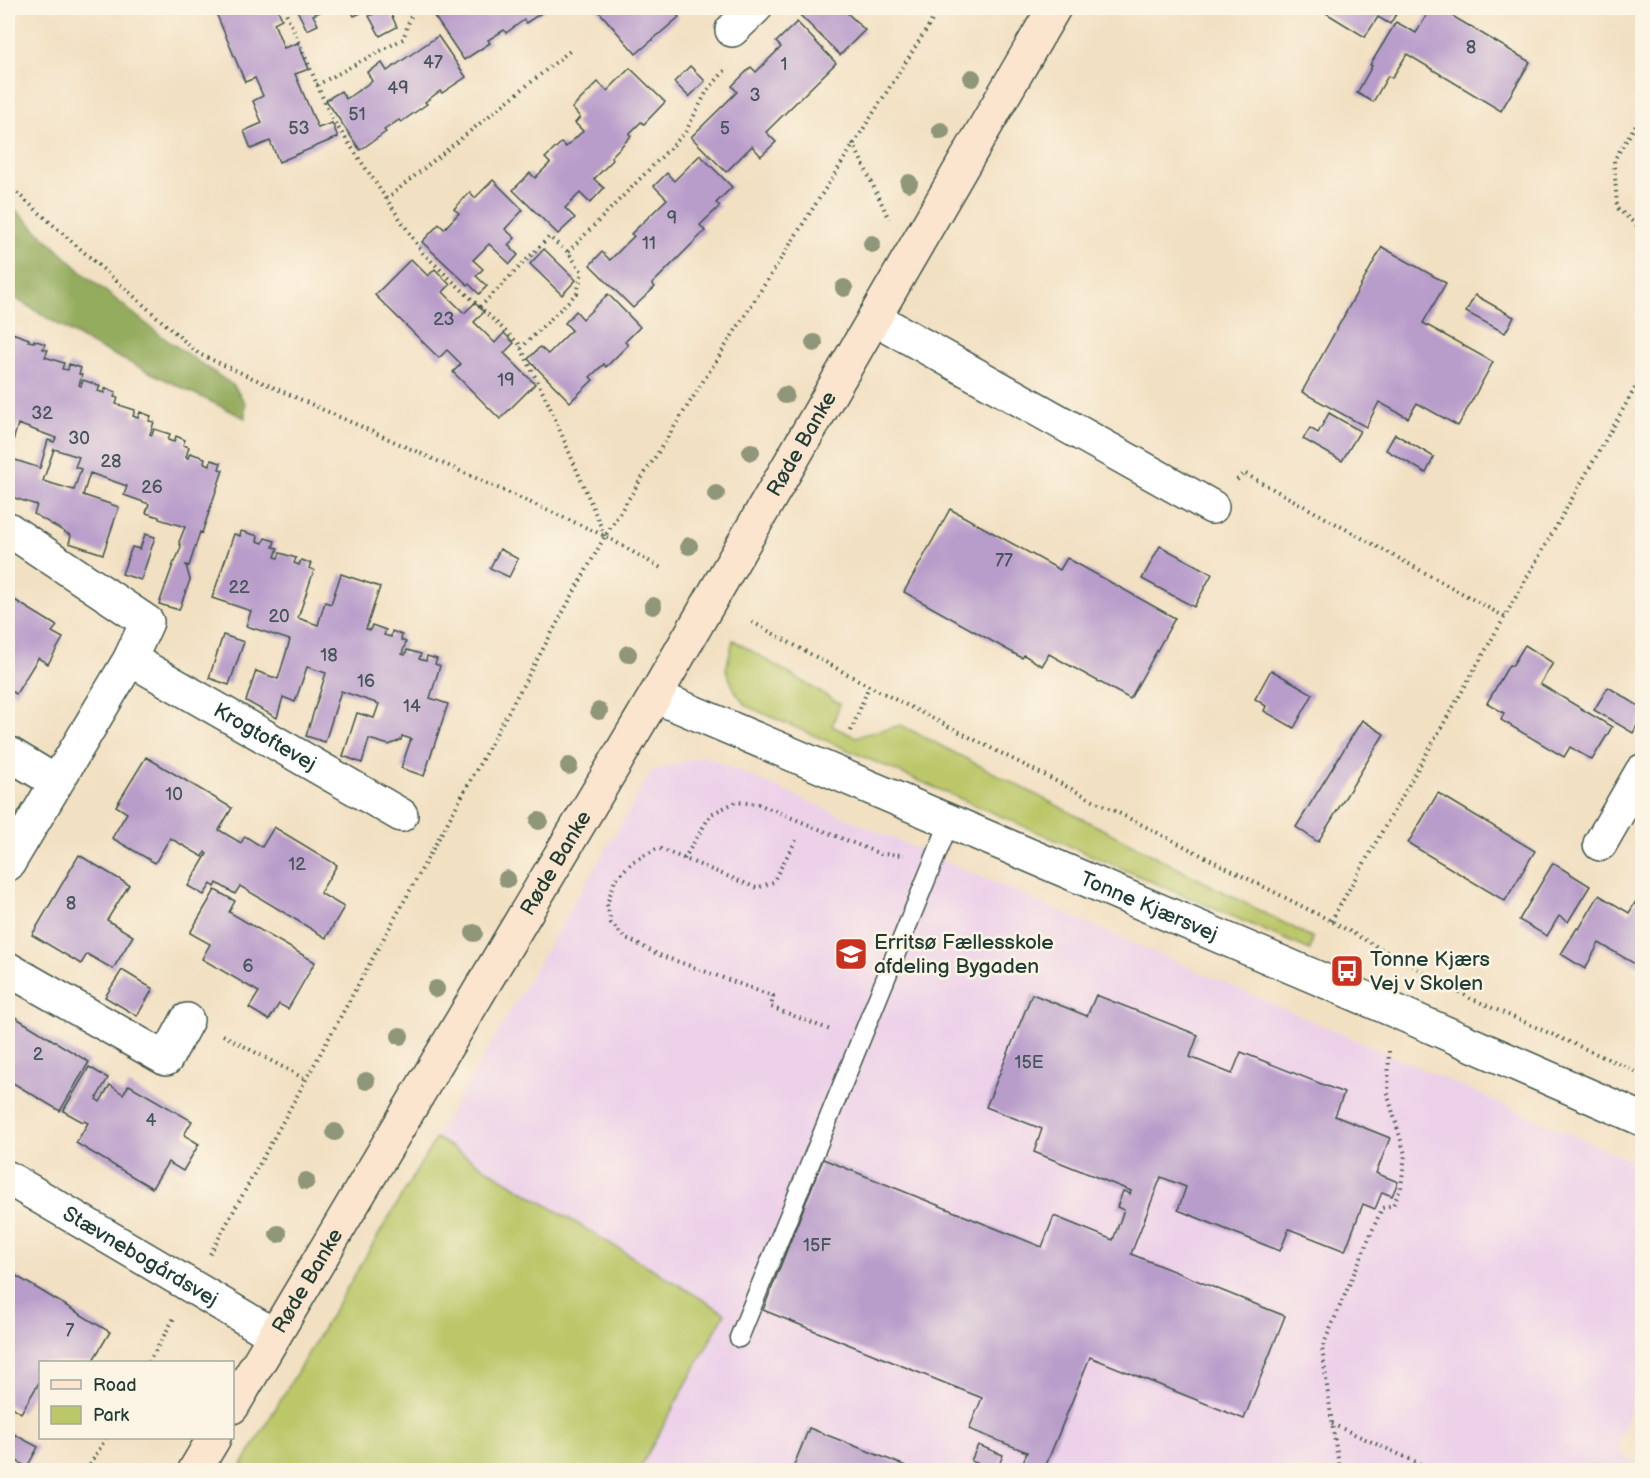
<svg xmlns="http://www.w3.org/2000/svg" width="1650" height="1478" font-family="'Balsamiq Sans',sans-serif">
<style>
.built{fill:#edd1e9}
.green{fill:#bbc769;stroke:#6d824e;stroke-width:1.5}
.forest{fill:#94ac5d;stroke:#5a7448;stroke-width:1.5}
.building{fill:#b89cca;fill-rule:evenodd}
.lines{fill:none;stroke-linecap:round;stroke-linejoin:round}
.lane-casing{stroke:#3f5549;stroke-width:21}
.street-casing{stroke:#3f5549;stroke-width:36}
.secondary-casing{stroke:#3f5549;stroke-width:36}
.path{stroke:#3f5549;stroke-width:4;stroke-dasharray:1.5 4.5;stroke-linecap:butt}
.lane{stroke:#fff;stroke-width:18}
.street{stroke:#fff;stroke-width:33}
.secondary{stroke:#fbe5cf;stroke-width:33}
.tree{fill:#8f967a}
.labels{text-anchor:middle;stroke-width:5;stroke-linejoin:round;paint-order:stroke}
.number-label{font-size:18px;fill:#45555a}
.street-label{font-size:21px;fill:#1f3d34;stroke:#fcf5e5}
.poi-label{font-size:21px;fill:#1f3d34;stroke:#fcf5e5;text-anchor:start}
</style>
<rect width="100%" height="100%" fill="#fcf5e5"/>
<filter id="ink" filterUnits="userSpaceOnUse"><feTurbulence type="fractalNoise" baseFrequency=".0167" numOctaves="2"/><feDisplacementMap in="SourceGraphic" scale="12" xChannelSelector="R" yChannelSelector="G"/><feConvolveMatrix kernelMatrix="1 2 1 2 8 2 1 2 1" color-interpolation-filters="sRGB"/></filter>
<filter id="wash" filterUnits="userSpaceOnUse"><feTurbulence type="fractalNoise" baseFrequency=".008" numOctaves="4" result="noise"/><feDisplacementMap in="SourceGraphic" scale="24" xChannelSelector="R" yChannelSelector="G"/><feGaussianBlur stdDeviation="1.35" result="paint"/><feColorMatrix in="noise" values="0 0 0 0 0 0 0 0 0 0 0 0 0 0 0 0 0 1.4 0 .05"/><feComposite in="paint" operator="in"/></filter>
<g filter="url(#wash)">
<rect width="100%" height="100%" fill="#f2e0c2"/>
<path class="built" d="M704 756 1642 1165V1365H1641L1618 1451 1638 1464 1635 1470H239L652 771Z"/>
<g class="green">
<path d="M733 640 840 704 832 726 855 737 901 725 1313 938 1310 950 746 706 735 691 726 670Z"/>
<path d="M436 1138 725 1313 639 1470H239Z"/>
</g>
<path class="forest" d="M8 203 84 274 164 338 234 386 245 403V418L89 343 8 294Z"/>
<g id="blocks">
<g class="building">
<path d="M214 8H277L282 19 274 23 284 48 298 43 309 69 295 74 318 128 332 123 338 137 279 162 270 141 251 149 244 131 262 123 253 101 263 96 255 78 245 82Z"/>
<path d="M296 8H318L320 12 313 15 318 25 307 30Z"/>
<path d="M350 8H361L363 12 354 16Z"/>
<path d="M386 8H388L397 27 380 36 369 16Z"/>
<path d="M434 8H449L451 9 453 8H549L526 23 524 20 506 33 504 30 488 40 490 43 464 60 430 10Z"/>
<path d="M596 8H671L679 17 636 54Z"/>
<path d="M793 8H842L865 30 840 55Z"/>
<path d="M1330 8H1400L1390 24 1378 17 1365 37 1326 13Z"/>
<path d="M1431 8H1439L1530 62 1501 111 1407 54 1392 78 1388 76 1373 102 1357 93 1372 66 1370 65 1396 22 1416 33Z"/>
<path d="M797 22 836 63 766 132 776 142 761 156 752 146 726 172 691 137 737 92 732 86 751 67 756 72 781 47 776 42Z"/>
<path d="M438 36 466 77 442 93 440 91 425 102 427 104 401 122 399 120 384 130 386 132 360 150 326 100 341 91 346 99 372 81 367 72 382 63 387 71Z"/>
<path d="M690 66 705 81 689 97 674 82Z"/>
<path d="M630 68 665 102 644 124 641 122 629 134 631 136 611 157 613 160 594 179 604 188 590 203 580 193 565 208 575 218 558 234 513 190 530 173 535 178 550 163 545 158 561 143 566 147 583 131 575 123 580 117 572 108 598 82 607 91Z"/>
<path d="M700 155 732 187 716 203 720 206 700 225 705 231 652 284 655 287 633 308 590 265 602 252 610 260 634 236 631 234 667 199 654 186 667 173 674 181Z"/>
<path d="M493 180 523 210 505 229 515 238 508 245 518 255 510 264 489 244 473 260 483 269 476 276 487 286 479 294 469 284 468 285 422 242 439 224 444 229 459 213 454 209 470 192 475 198Z"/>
<path d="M1382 247 1446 283 1423 323 1493 362 1458 426 1417 403 1408 418 1379 402 1366 427 1302 392Z"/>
<path d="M544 249 576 280 562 295 530 264Z"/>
<path d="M411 259 428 276 435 269 450 285 443 292 464 313 475 303 484 312 474 322 495 343 504 333 514 343 504 353 535 384 500 419 453 372 461 364 447 350 439 358 375 295Z"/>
<path d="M608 294 640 327 625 342 628 345 606 367 604 364 590 377 593 380 570 402 528 359 540 347 548 354 572 330 565 323 576 311 583 319Z"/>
<path d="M1475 295 1514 317 1505 333 1466 312Z"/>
<path d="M12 333 29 339 28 341 34 342V340L45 344 43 349 48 350 45 357 64 363 62 369 68 370 69 364 81 368 79 374 82 375 79 385 81 386 83 380 100 386 98 391 104 393 105 388 116 392 114 397 118 398 116 404 135 410 133 416 138 418 140 412 151 416 149 421 154 422 150 434 152 435 154 429 170 434 168 440 174 442 176 436 185 440 183 445 189 447 186 457 188 458 190 453 205 458 204 463 210 465 211 460 221 463 219 469 223 470 202 533 200 532 189 566 186 565 190 580 179 610 159 604 174 562H175L181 547 179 542 185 527 159 519V517L146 513 149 504 124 495 127 486 90 473 83 495 119 507 103 554 69 543 71 536 70 535 34 514 37 505 8 496V462L9 458 40 468 48 440 54 442 56 438 18 424 13 441 8 439 9 419H8V337L11 338ZM54 449 79 457 75 467 81 469 74 490 43 481Z"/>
<path d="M1329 413 1360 431 1342 461 1303 439 1310 428 1318 433Z"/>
<path d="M1395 434 1434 457 1426 473 1386 450Z"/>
<path d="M950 509 1060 570 1067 558 1175 618 1130 699 1049 654 1042 666 1024 655 1022 658 904 592Z"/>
<path d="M241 531 258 536 257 541 263 543 265 538 275 541 273 547 278 548 275 557 278 558 280 553 296 558 294 563 299 565 301 560 311 563 309 568 314 570 298 618 318 625 325 602 331 604 341 574 380 587 366 629 370 630 372 625 386 630 384 635 391 637 392 631 402 635 401 640 406 642 402 654 405 655 407 650 421 654 419 659 426 661 427 656 437 659 435 664 440 666 430 698 448 704 424 776 401 768 411 739 402 736 401 740 389 745 369 739 362 763 343 756 357 713 374 718 379 704 341 691 325 742 306 736 326 673 307 667 295 702 283 697 277 718 246 701 256 671 278 679 290 640 246 626 251 611 212 598 234 534 240 536Z"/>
<path d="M145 534 155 537 141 580 122 574 132 547 140 549Z"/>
<path d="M1160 546 1212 574 1194 607 1142 579Z"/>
<path d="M500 549 518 559 509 577 490 568Z"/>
<path d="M8 596 57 626 52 632 63 638 48 664 38 658 16 694 8 689Z"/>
<path d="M223 635 244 642 229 685 209 678Z"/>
<path d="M1525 645 1553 663 1540 684 1612 727 1592 760 1570 747 1564 757 1501 720 1504 713 1487 703 1509 665 1512 666Z"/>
<path d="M1271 670 1313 694 1294 728 1264 711 1266 706 1255 699Z"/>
<path d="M1608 687 1642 708V716L1633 733 1594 710Z"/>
<path d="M1362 720 1384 734 1318 842 1296 827Z"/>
<path d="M146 757 232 808 219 830 241 843 245 836 262 847 274 827 337 865 320 893 344 907 326 938 240 886 235 894 217 883 215 887 211 884 204 895 188 886 207 854 205 852 203 857 170 838 155 863 112 838 127 813 116 806Z"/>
<path d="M1438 793 1535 851 1505 901 1408 843Z"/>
<path d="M79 855 129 885 107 920 133 936 113 969 87 954 81 964 32 935Z"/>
<path d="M1553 863 1590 886 1568 922 1559 916 1547 936 1519 920Z"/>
<path d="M215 890 235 901 229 912 315 962 288 1009 279 1004 269 1020 249 1008 259 992 202 959 210 944 190 933Z"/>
<path d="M1642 891V968L1599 943 1585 969 1561 954 1577 928 1579 929 1599 895 1629 913Z"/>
<path d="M122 970 153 989 137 1016 105 997Z"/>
<path d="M1032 994 1087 1016 1096 995 1198 1035 1190 1057 1232 1074 1241 1052 1344 1093 1335 1116 1390 1138 1376 1173 1398 1182 1392 1196 1382 1192 1375 1209 1363 1204 1345 1251 1289 1229 1280 1251 1178 1210 1186 1187 1161 1177 1131 1254 1285 1316 1244 1419 1090 1357 1044 1470H1020L1027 1452 969 1429 982 1398 763 1310 823 1159 1042 1247 1054 1216 1113 1240 1124 1210 1117 1207 1123 1191 1130 1194 1131 1191 1034 1152 1042 1129 986 1107Z"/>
<path d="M8 1013 89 1062 60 1111 8 1080Z"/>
<path d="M89 1067 108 1078 96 1099 100 1102 110 1085 123 1094 129 1085 192 1121 184 1135 199 1144 183 1171 168 1162 152 1188 76 1143 88 1123 84 1121 83 1122 63 1111Z"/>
<path d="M8 1271 110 1332 92 1362H40V1381L21 1413 8 1404Z"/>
<path d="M809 1428 916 1470H792Z"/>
<path d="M8 1431 38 1447 27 1467 8 1456Z"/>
<path d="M978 1445 1003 1455 997 1470 971 1461Z"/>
</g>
</g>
</g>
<g filter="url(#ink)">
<use href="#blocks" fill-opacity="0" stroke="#3f5549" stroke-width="1.5"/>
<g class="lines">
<g class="lane-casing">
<path id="lane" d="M739 1338 950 821"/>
</g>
<g class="street-casing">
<g id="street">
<path d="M732 30 755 8"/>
<path d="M874 318 1212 507"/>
<path d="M8 529 147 622 130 659 8 864"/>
<path id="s1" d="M130 659 401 815"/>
<path id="s2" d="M655 696 1400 1013 1642 1119"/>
<path d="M8 753 56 782"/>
<path d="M1600 844 1642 771"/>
<path d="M8 969 166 1059 187 1020"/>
<path id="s3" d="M8 1178 274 1335"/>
</g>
</g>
<g class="secondary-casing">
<g id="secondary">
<path id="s4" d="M232 1407 655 696 1054 8"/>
<path d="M195 1470 214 1438"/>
</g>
</g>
<g class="path">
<path d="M284 8 331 117 423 253 519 344 549 405 605 536"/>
<path d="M317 85 403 39 413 10 418 8"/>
<path d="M1642 115 1614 160 1617 208 1642 230"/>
<path d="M853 143 889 219"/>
<path d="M8 185 199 354 605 536 661 568"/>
<path d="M386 199 571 50"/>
<path d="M568 252 685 133 707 91 727 68"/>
<path d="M480 307 549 237 568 252 582 272 577 293 521 348"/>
<path d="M1237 480 1244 473 1505 617"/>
<path d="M752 622 869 686 1331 921 1470 998 1642 1074"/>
<path d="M851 731 869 686"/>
<path d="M796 840 773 882 757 888 658 848 632 862 615 880 607 904 611 923 624 937 657 954 773 996 771 1007 833 1031"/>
<path d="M684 859 711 814 736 802 758 804 880 854 904 855"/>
<path d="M1331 921 1642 376"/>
<path d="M223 1035 305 1079"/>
<path d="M210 1254 605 536 940 8"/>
<path d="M149 1362 174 1318"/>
<path d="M1332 1424 1434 1470"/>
<path d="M87 1470 106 1438"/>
<path d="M1340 1470 1332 1424 1322 1348 1382 1208 1393 1205 1401 1188 1405 1154 1388 1096 1389 1048"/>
</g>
<use href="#lane" class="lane"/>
<use href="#street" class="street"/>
<use href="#secondary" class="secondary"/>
</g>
<g class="tree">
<circle cx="972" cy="78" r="9"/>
<circle cx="941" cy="131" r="9"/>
<circle cx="909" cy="183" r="9"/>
<circle cx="872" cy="244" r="9"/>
<circle cx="844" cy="288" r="9"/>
<circle cx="814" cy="343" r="9"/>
<circle cx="785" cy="395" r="9"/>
<circle cx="751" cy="452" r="9"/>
<circle cx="716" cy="494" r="9"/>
<circle cx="689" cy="546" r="9"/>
<circle cx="653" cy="606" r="9"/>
<circle cx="628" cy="654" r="9"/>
<circle cx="599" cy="711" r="9"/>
<circle cx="569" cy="766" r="9"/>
<circle cx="539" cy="821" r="9"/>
<circle cx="507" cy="879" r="9"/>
<circle cx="474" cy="933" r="9"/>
<circle cx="436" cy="989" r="9"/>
<circle cx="400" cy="1036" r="9"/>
<circle cx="366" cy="1081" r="9"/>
<circle cx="335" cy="1132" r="9"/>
<circle cx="306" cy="1181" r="9"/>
<circle cx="278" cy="1234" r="9"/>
</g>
</g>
<defs>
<g id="school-square" transform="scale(1.725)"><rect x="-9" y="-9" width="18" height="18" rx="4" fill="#c8321e" stroke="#fcf5e5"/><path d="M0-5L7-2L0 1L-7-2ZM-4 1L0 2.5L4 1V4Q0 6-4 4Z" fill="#fff"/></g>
<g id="bus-square" transform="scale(1.725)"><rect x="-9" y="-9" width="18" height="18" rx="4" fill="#c8321e" stroke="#fcf5e5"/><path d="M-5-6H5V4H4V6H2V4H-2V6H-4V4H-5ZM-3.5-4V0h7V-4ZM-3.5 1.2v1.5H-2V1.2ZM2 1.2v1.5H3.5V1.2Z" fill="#fff"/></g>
</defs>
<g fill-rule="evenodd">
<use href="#school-square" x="851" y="954"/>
<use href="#bus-square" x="1347" y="971"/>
</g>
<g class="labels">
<g class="number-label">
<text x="1471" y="53">8</text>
<text x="433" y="68">47</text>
<text x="784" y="70">1</text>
<text x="398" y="94">49</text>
<text x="755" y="101">3</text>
<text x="357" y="120">51</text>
<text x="299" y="134">53</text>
<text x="725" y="134">5</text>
<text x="672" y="224">9</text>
<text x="649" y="249">11</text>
<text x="444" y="325">23</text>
<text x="506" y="386">19</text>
<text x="42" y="419">32</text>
<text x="79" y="444">30</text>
<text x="111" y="467">28</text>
<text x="152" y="493">26</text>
<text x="1004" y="566">77</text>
<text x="239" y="593">22</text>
<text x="279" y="622">20</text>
<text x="329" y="661">18</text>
<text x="366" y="687">16</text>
<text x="412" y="712">14</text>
<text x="174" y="800">10</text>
<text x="297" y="870">12</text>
<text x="71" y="909">8</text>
<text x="248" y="972">6</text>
<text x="38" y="1060">2</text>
<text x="1029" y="1068">15E</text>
<text x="151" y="1126">4</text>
<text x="817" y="1251">15F</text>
<text x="70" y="1336">7</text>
</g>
<g class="street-label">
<text dy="7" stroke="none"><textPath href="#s4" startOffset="1119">Røde Banke</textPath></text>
<text dy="7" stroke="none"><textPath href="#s1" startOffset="156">Krogtoftevej</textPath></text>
<text dy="7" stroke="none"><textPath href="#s4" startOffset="633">Røde Banke</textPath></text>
<text dy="7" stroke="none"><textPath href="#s2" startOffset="537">Tonne Kjærsvej</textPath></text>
<text dy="7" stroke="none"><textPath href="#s3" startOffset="154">Stævnebogårdsvej</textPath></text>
<text dy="7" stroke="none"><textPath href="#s4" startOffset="147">Røde Banke</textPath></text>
</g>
<g class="poi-label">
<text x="874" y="949">Erritsø Fællesskole<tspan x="874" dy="24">afdeling Bygaden</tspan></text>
<text x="1370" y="966">Tonne Kjærs<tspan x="1370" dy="24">Vej v Skolen</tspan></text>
</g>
</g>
<rect width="1650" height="1478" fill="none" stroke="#fcf5e5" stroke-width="30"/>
<rect x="39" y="1361" width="195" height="78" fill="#fcf5e5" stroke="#a4ab9e" stroke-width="1.5"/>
<rect x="51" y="1380" width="30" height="9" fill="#fbe5cf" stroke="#a4ab9e" stroke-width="1.5"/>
<text x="93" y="1391" font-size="18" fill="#1f3d34">Road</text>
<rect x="51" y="1406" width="30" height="18" fill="#bbc769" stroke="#a4ab9e" stroke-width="1.5"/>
<text x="93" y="1421" font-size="18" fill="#1f3d34">Park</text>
</svg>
